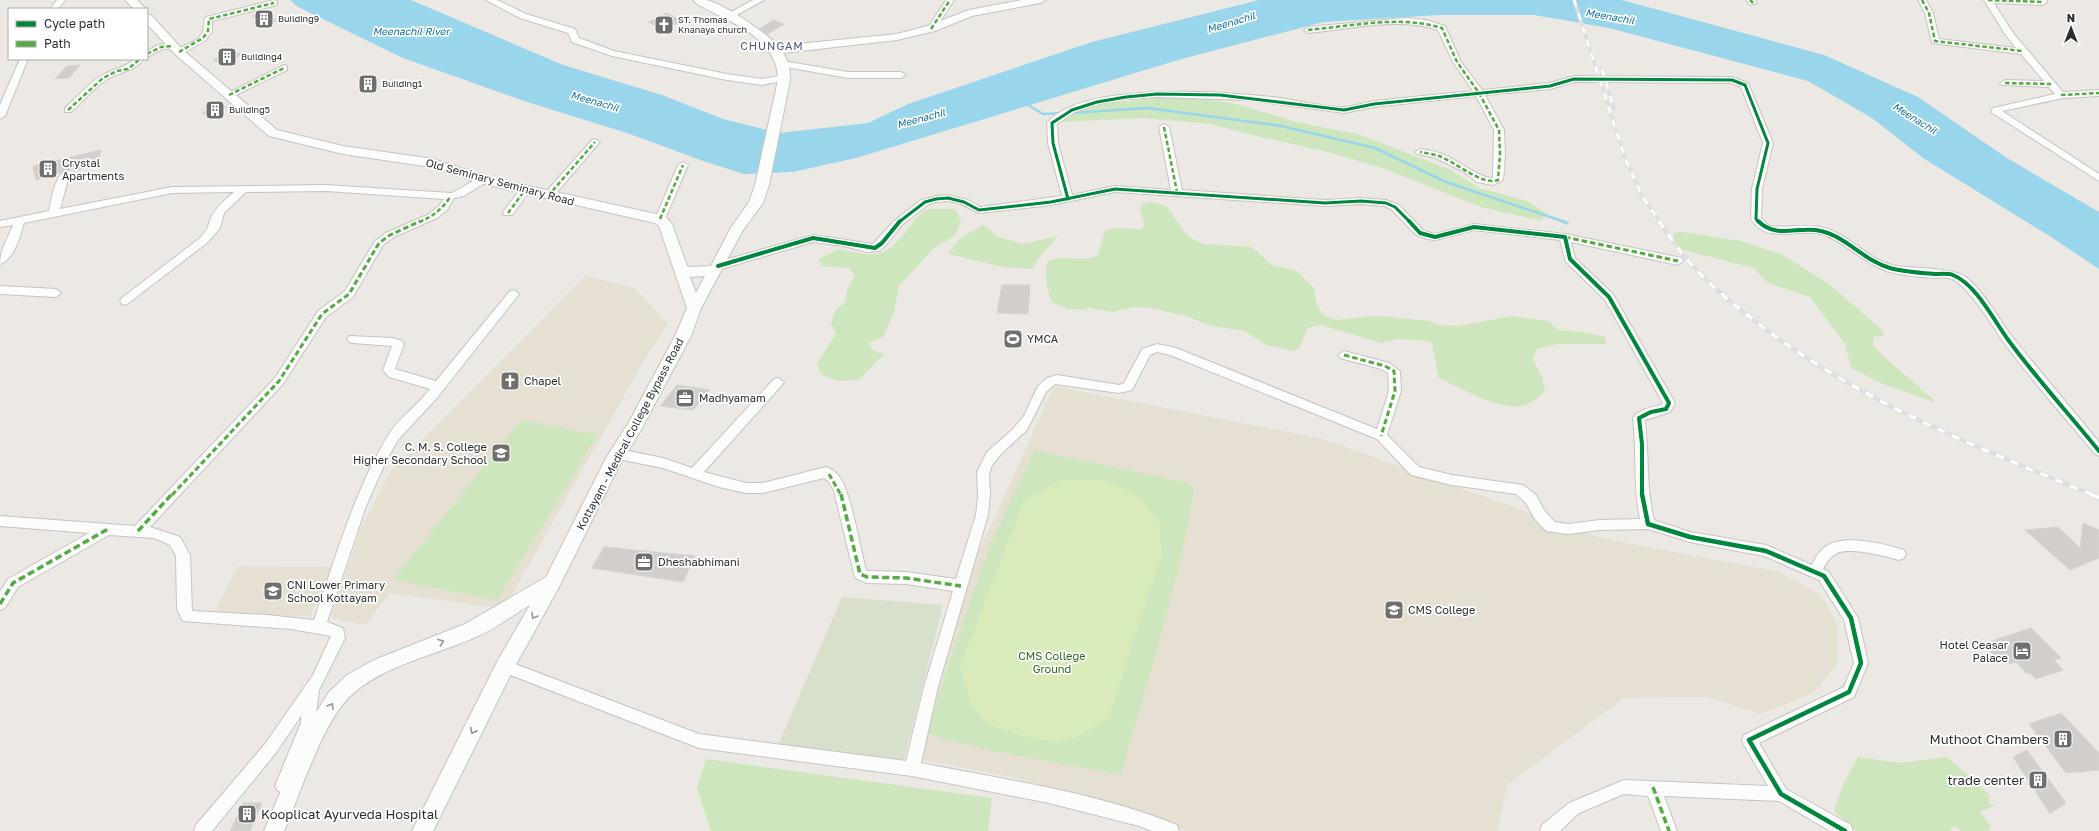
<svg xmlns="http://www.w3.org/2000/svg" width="2099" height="831" font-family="'Golos Text',sans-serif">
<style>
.education{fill:#e6e0d3}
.green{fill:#cee6be}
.cemetery{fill:#d8e0cc}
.pitch{fill:#d9eabb}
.water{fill:#99d6ec}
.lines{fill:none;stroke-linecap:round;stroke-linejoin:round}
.stream-far1{stroke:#99d6ec;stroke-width:2.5}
.stream{stroke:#99d6ec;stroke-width:3.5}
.building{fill:#d1cecb;stroke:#d7d4d0}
.street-casing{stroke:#c5c4c5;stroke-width:2}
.secondary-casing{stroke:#c5c4c5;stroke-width:2}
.street{fill:#fcfcfb;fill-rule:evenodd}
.secondary{fill:#fcfcfb;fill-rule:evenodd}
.rail-far2-casing{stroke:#dfdfe1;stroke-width:3.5}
.rail-far1-casing{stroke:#dfdfe1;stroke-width:4.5}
.rail-casing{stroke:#dfdfe1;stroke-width:5}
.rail-far2{stroke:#fff;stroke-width:2.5;stroke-dasharray:7;stroke-linecap:butt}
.rail-far1{stroke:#fff;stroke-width:3;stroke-dasharray:8;stroke-linecap:butt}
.rail{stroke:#fff;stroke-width:3.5;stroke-dasharray:10;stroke-linecap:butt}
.quiet-far2{stroke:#54ab44;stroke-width:2.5;stroke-dasharray:4.5 2.5;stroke-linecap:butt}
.quiet-far1{stroke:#54ab44;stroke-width:3;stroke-dasharray:5.5 3;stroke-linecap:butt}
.quiet{stroke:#54ab44;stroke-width:3.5;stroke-dasharray:7 3.5;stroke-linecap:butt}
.cycleway-far2-casing{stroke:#fff;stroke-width:5}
.cycleway-far1-casing{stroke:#fff;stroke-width:6}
.cycleway-casing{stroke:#fff;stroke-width:7}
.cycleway-far2{stroke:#00873e;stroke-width:3}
.cycleway-far1{stroke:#00873e;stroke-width:4}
.cycleway{stroke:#00873e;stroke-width:4.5}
.oneway{stroke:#959594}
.labels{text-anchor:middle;stroke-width:3.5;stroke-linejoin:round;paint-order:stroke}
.far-poi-label{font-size:9px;fill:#2e2e2e;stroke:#fff;text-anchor:start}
.far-water-label{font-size:10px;font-style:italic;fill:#0d6fa3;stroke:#fff}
.far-quarter-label{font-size:11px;letter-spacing:1px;fill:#4d5680;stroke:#fff}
.poi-label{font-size:11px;fill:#2e2e2e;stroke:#fff;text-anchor:start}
.street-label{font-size:11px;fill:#2e2e2e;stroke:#fff}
.park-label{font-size:11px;fill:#2c6e1b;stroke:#fff}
.near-poi-label{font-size:13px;fill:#2e2e2e;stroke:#fff;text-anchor:end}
</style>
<rect width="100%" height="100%" fill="#ece8e4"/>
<g class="education">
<path d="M585 276 635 288 668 324 642 364 504 609 389 593 366 625 331 618 360 530 389 473Z"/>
<path d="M1054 386 1323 439 1600 538 1775 571 1820 594 1838 626 1837 664 1814 693 1760 714 1708 697 1624 698 1507 785 1497 831H1185L1013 777 917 759 968 576Z"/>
<path d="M238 566 333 567 310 616 213 615Z"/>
</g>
<g class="green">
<path d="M1165 97 1205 98 1236 104 1300 123 1358 134 1451 170 1479 188 1527 201 1547 213 1541 221 1481 207 1385 169 1328 152 1256 136 1211 124 1144 118 1059 122 1067 112 1099 104Z"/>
<path d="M1151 202 1163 205 1169 209 1184 232 1194 240 1204 244 1250 247 1258 252 1271 265 1297 271 1314 288 1317 306 1325 316 1336 320 1374 316 1390 317 1429 321 1440 325 1458 326 1512 316 1548 321 1559 330 1583 332 1605 337 1606 344H1558L1536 349 1533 360 1542 376 1545 391C1540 395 1535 400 1530 403 1505 416 1462 388 1439 378L1432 343 1420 340 1397 339 1381 343 1321 325 1307 328 1300 347 1293 351 1266 345 1245 331 1211 326 1186 316 1151 308 1133 307 1112 312 1090 308 1083 310 1068 309 1051 302C1047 288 1044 275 1048 261 1064 253 1084 264 1098 255L1105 230 1114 228 1143 229 1144 222 1140 209 1143 203Z"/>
<path d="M928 209H955L961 222 955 235 932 250 899 286 894 312 883 337 869 343 872 350 884 354 859 380 837 381 821 374 817 363 836 334 831 323 835 311 845 302 847 290 855 275 849 268 822 266 818 259 840 249C880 259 886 257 912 224 917 217 919 213 928 209Z"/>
<path d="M983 225 990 229 996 236 1023 244 1058 236 1037 260 1033 269 1002 267 949 254C956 237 969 234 983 225Z"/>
<path d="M1682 232 1741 241 1781 254 1829 284 1882 330 1884 336 1874 337 1873 345 1883 356 1934 400V402L1880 383 1851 368 1845 344 1810 297 1768 283 1754 268 1683 250 1673 239 1675 233Z"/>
<path d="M521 420 598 435 497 600 393 580Z"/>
<path d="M1034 450 1189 483 1194 489C1179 586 1147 680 1121 775L993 751 927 734 951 656 990 545Z"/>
<path d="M1858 757 1900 763 1947 757 1990 795 1988 802 1994 806 1980 812 1991 827 1988 831H1961L1954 826 1950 831H1856L1834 811 1844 782Z"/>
<path d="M706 759 992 798 988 831H711L697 788Z"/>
</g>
<path class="cemetery" d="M842 597 943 605 903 763 777 748Z"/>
<path class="pitch" d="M1061 480H1102L1135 493 1159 521 1162 555 1108 719 1075 738 1057 742 1023 736 987 724 972 707 960 667 1024 500Z"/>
<path class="water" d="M290 0H411L563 65 662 95 723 119 779 133 868 123 908 104 1092 42 1259 0H1622L1824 55 1918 97 2007 158 2099 212V269L2048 235 1923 158 1872 118 1808 81 1609 28 1534 15H1440L1323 22 1178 60 856 158 793 172 744 174 703 161 627 133 527 102 403 58 298 7Z"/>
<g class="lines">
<g class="stream-far1">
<path d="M1028 105 1043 114 1064 113"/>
<path d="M1071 113 1148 108 1281 126 1375 148 1446 182 1565 222"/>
</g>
<path class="stream" d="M1562 221 1567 223"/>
</g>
<g class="building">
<path d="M266 11 276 21 263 26 252 16Z"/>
<path d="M667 13 682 21 663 30 649 22Z"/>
<path d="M773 20 784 24 768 34 760 29Z"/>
<path d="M244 53 224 64 213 60 224 54Z"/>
<path d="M80 65 69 78 55 79 67 66Z"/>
<path d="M215 104 227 107 214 117 202 113Z"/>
<path d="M101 150 98 165 74 171 73 169 36 180 33 166Z"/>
<path d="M1002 285H1030L1028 314 997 313Z"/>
<path d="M677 385 710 390 693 410 660 406Z"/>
<path d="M2083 523 2099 530V558L2070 570 2025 530 2058 527 2080 548Z"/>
<path d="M604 547 695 556 683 582 592 568Z"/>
<path d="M2031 628 2061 658 2054 660 2063 670 2036 679 2030 673 2027 674 2016 662 2010 664 2006 660 2001 662 1983 644Z"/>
<path d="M2061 713 2099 753V770L2066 773 2029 724Z"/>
<path d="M2027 750 2066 803 2050 814 2013 757Z"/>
<path d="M243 803H262L250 831H230Z"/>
</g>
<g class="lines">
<g class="street-casing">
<g id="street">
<path d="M57 0H65L58 9H50Z"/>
<path d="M274 0 277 1V5L212 21V31L206 40 182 54 179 55 175 52C182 44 195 44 201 35 206 30 202 23 206 17Z"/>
<path d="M486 0H497L526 14 575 29 579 38 614 51 727 74 762 79 784 75 789 78 787 80 762 85 727 80 612 56 572 42 568 33 520 18Z"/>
<path d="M753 0H764L731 18 724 16Z"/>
<path d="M946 0H954L934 31H928L927 29Z"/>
<path d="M1746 0H1755L1757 3 1750 5Z"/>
<path d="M1918 0H1926L1933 13 1939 39 2016 48 2005 34 1984 0H2046L2047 2 2043 5 1994 3 2013 33 2063 92 2099 90V96L2063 98 2002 111 2099 174V181L1991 112 1993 108 2055 94 2049 87 2002 85 2000 83 2005 80 2044 81 2021 54 1932 43 1925 13Z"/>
<path d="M1406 18 1426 20 1445 26 1461 62 1482 90 1549 83 1574 76 1732 77 1748 83 1773 143 1762 189 1761 218 1769 226C1786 228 1804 224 1820 227 1848 232 1865 258 1892 265 1911 269 1952 267 1966 277 1986 293 1998 319 2014 339 2042 374 2071 408 2099 442V456L2095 454C2065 418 2033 382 2005 344 1994 329 1967 282 1949 278 1944 277 1939 278 1934 278 1919 277 1900 275 1886 271 1862 262 1841 239 1821 234 1796 228 1767 245 1751 219L1752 189 1763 143 1741 87 1731 83 1574 82 1550 89 1485 95 1504 130 1505 154 1503 180 1493 185 1477 182 1464 172 1436 158 1417 154 1415 152 1420 149C1427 150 1435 151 1442 154 1457 159 1480 179 1493 178L1494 130 1476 96 1374 107 1344 113 1248 100 1157 97 1126 99 1098 104 1075 112 1057 124 1058 143 1072 195 1115 186 1171 190 1159 127 1164 124 1169 127 1182 190 1325 200 1361 198 1386 200 1399 205 1424 231 1435 234 1474 224 1565 234 1682 258 1683 261 1678 265 1571 242 1575 258 1613 294 1675 403 1670 412 1645 420C1649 454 1646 488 1654 520L1690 532 1766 545 1812 565C1816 556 1821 548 1830 544 1847 535 1886 544 1904 550L1906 554 1904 558 1899 560C1885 556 1851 547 1837 553 1831 556 1826 563 1823 569L1829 572 1858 618 1868 663 1854 697 1759 743 1786 789 1851 825 1853 831H1830L1779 801 1664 796 1677 831H1661L1648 796 1624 794 1579 813 1560 831H1540L1542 825 1569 803 1624 780 1768 786 1744 745 1742 740 1744 735 1844 687 1854 663 1844 620 1819 580 1764 556 1690 542 1648 529 1600 530 1568 534 1546 531 1534 518 1526 503 1516 494 1452 485 1411 475 1377 439 1170 355 1157 352 1150 355 1132 390 1119 393 1055 384 1046 392 1027 430 1002 453 992 465 989 475 990 494 988 515 938 687 921 763C1006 780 1096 792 1177 825L1179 831H1152L1139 826 1049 803 912 776 699 748 500 671 498 666 500 661 505 660 699 734 906 761 924 687 953 591 906 584 867 583 855 578 834 491 829 482 824 478 763 493H746L719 487 663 468 618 459 614 457 612 454 614 451 618 449 663 458 692 468 774 379 778 378 784 382 782 385 704 472 746 483H763L826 467C831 469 836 472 839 476 851 492 860 548 866 570L868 571 906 572 956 579 976 515 978 497 977 472 987 452 1012 430 1024 416 1038 386 1047 378 1057 375 1119 385 1124 383 1142 349 1157 344 1176 348 1377 429 1389 391 1388 373 1381 369 1340 358 1338 355 1344 351 1389 363 1400 371 1401 391 1387 435 1419 467 1452 475 1523 485 1536 495 1544 510 1555 522 1568 524 1600 520 1640 519C1633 486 1637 452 1633 418 1638 409 1653 407 1662 405L1663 403 1605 300 1566 262 1560 240 1474 230 1435 240 1427 239 1416 235 1391 209 1384 206 1361 204 1325 206 1115 192 1051 205 979 213 961 204 948 201 936 202 929 204 902 225 886 245 879 251 867 252 844 246 813 242 718 270 713 266 714 263 813 235 873 244 894 221 921 200 936 196 948 195 968 200 980 207 1062 196 1048 143 1047 123C1082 80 1229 92 1280 98 1301 101 1322 107 1343 107 1355 107 1365 102 1376 101 1408 97 1441 94 1473 91L1453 62 1438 30C1399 17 1349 29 1308 33L1304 30 1308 27Z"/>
<path d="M173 43 176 44V48L163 49 147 57V51L158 45Z"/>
<path d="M20 59H28L5 116 0 119V105Z"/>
<path d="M135 59H144C133 73 120 71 106 80 94 88 83 102 71 112H65V108C76 98 88 84 101 76 113 68 123 69 135 59Z"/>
<path d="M783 61 848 72H901L906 75 901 78H848L780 66V62Z"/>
<path d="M284 65 287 66V70L232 97 229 98 224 95Z"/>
<path d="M595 139 600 142 598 144 552 198H544L543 196 544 194 592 140Z"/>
<path d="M683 162 688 165 665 219 664 221H656L655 219 678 165Z"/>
<path d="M64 173 69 176 60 209 172 187 326 185 451 193C462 190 476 175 488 178L489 180 464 196 454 198 447 210 437 218 394 237 383 245 353 297 326 317 283 384 150 527 180 537 190 555 192 611 267 615 314 620C336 557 354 491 389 434 400 417 418 405 430 389L389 377 383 370 392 346 353 343 349 342 347 339 349 336 393 338 402 341 404 344 395 369 436 381 510 291 514 290 519 294 436 399 398 440 386 461 366 506 327 622 343 628 345 638 319 690 315 723 288 791 283 793 278 791 275 786 301 723V716L275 754 212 831H194L196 825 265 744 313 675 331 636 291 629 183 621 177 609 176 556 170 545 154 538 109 535 18 587 5 608 0 610V592L8 579 89 533 0 526V516L135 526 275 378 318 311 345 291 375 241 386 233 429 214 439 206 444 199 326 191 246 192 224 213 220 228 208 242 126 305 122 304 120 301 122 298 200 238C210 227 207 227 212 216 217 206 226 199 234 192L172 193 24 223C20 235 15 259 0 264 0 250 8 238 13 225L0 227V221L49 211C51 202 55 175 64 173Z"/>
<path d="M525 187 530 190 529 192 512 215H504L503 213 504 211 521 188Z"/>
<path d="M0 286 56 289 61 293 56 297 0 294Z"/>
</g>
</g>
<g class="secondary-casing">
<g id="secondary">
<path d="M125 0H137L146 9H134Z"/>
<path d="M693 0C698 0 702 0 706 0 721 2 768 34 778 46L897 34 927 26 969 10 1022 0H1046L1040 3 972 16 935 31 897 40 783 53 789 64 790 80 769 185 763 203 743 230 701 308 691 336 641 430 619 466 559 587 512 672 433 831H412L498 660 530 605C513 615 496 628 478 636 435 656 373 667 343 704 319 734 300 794 284 831H264L309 724 329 692 347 675 374 660 465 624 546 577 606 458 629 422 675 336 687 308 659 226 655 223 484 184 431 167 343 154 269 136 175 54 147 24V14L151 15 183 50 277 130 343 146 433 159 488 177 665 216 672 224 687 266 690 267 711 266 730 229 749 202 755 185 778 80C778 44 743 27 714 13 708 9 698 6 693 0ZM705 276 696 293 690 277Z"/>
</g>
</g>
<use href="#street" class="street"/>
<use href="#secondary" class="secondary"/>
<g class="rail-far2-casing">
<g id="rail-far2">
<path d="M1574 0 1625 158 1642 196 1660 222"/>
<path d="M1602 69 1614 109"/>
</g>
</g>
<g class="rail-far1-casing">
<path id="rail-far1" d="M1659 221C1666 231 1673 242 1680 251 1701 278 1729 301 1755 321 1856 400 1976 447 2093 495"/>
</g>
<g class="rail-casing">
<path id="rail" d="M2090 494 2099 498"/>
</g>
<use href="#rail-far2" class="rail-far2"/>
<use href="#rail-far1" class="rail-far1"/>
<use href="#rail" class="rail"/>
<g class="quiet-far2">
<path d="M1750 0 1753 3"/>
<path d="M1922 0 1929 13 1935 41 2022 51"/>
<path d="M1988 0 2043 2"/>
<path d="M931 29 950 0"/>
<path d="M1308 30C1352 26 1400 15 1442 28L1457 62 1479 93 1499 130 1500 154 1498 180C1482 186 1456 162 1439 156 1433 154 1426 153 1420 152"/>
<path d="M179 52 203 38 208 31 209 19 274 3"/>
<path d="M147 54 161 47 173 46"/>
<path d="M2005 83 2051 84"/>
<path d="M229 95 284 68"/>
<path d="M2061 95 2099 93"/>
<path d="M68 110 103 78 117 71 128 69 140 59"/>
<path d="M1164 127 1177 192"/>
<path d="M548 196 595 142"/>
<path d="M508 213 525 190"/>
<path d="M660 219 683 165"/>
<path d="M419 222C434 216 442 209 451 196"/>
</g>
<g class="quiet-far1">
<path d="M1565 237 1678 261"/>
<path d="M1344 355 1385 366 1394 371 1395 391 1381 436"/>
<path d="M829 474 841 495"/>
<path d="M172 495 279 381 322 314 349 294 379 243 390 235 421 221"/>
</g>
<g class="quiet">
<path d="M841 494 860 574 867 577 906 578 961 586"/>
<path d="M138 531 172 494"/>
<path d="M0 604 13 583 108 529"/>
<path d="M1653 787 1669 831"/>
</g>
<g class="cycleway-far2-casing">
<g id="cycleway-far2">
<path d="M1068 199 1053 143 1052 123 1072 110 1097 102 1126 97 1157 94 1220 95 1344 110 1374 104 1550 86 1574 79 1732 80 1745 85 1768 143 1757 189 1756 219 1759 222"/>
<path d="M899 222 925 202 936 199 948 198 964 202 979 210 1051 202 1115 189 1325 203 1361 201 1386 203 1395 207 1410 222"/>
</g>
</g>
<g class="cycleway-far1-casing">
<g id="cycleway-far1">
<path d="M1409 221 1420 233 1435 237 1474 227 1565 237 1570 259 1609 297 1669 403 1666 409 1651 412 1639 418 1642 444V495"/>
<path d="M1758 221C1777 240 1799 225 1821 231 1847 237 1864 261 1890 268 1904 272 1921 273 1935 274 1940 274 1948 273 1953 275 1977 285 1994 321 2009 341 2037 379 2069 414 2099 451"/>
<path d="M718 266 813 238 875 248 882 243 900 221"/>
</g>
</g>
<g class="cycleway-casing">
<path id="cycleway" d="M1642 494 1648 524 1690 537 1766 551 1824 576 1851 618 1861 663 1849 692 1749 740 1781 794 1845 831"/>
</g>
<use href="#cycleway-far2" class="cycleway-far2"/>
<use href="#cycleway-far1" class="cycleway-far1"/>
<use href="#cycleway" class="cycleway"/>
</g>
<defs><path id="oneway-chevron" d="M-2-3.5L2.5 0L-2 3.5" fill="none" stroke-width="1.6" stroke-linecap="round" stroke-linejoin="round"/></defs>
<g class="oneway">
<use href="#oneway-chevron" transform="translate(534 616) rotate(120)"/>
<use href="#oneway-chevron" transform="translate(441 642) rotate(-21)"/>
<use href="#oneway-chevron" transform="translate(331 706) rotate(-60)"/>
<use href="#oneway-chevron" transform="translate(473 731) rotate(117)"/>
</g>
<defs>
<g id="building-square" transform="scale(1)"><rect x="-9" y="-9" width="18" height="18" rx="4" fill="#706f6e" stroke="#fff"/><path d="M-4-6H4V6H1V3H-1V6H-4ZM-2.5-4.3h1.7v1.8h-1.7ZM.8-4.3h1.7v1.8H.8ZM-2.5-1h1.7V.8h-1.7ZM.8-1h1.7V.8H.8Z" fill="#fff"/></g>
<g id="church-square" transform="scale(1)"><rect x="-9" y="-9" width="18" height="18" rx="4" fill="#706f6e" stroke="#fff"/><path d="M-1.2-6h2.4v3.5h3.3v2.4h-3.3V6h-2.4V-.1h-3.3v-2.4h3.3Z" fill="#fff"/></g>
<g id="stadium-square" transform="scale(1)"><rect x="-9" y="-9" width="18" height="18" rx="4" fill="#706f6e" stroke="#fff"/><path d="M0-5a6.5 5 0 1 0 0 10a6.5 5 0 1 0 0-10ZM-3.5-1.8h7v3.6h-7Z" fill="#fff"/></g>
<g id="office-square" transform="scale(1)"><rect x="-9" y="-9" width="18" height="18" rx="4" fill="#706f6e" stroke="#fff"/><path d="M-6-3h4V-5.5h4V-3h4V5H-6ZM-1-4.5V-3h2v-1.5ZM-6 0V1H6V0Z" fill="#fff"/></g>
<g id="school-square" transform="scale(1)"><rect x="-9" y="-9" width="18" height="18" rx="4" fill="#706f6e" stroke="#fff"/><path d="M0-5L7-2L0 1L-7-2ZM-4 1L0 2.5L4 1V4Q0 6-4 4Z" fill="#fff"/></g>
<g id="university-square" transform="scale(1)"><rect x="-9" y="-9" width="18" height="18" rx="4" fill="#706f6e" stroke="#fff"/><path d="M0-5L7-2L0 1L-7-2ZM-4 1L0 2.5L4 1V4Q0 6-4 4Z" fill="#fff"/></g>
<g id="hotel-square" transform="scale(1)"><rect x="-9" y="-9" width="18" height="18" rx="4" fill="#706f6e" stroke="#fff"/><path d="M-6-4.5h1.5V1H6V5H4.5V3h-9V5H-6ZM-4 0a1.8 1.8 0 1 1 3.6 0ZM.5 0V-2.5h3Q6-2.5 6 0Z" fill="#fff"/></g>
</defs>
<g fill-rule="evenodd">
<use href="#building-square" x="264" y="19"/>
<use href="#church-square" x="664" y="25"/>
<use href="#building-square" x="227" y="57"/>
<use href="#building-square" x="368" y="84"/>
<use href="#building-square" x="215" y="110"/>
<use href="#building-square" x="48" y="169"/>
<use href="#stadium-square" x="1013" y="339"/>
<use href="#church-square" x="510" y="381"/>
<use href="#office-square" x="685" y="398"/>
<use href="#school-square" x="501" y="453"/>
<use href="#office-square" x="644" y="562"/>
<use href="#school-square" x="273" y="591"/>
<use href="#university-square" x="1394" y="610"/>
<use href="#hotel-square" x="2022" y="651"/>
<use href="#building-square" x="2063" y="739"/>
<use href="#building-square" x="2038" y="780"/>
<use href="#building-square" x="247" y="814"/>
</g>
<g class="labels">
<g class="far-poi-label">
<text x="278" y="22">Building9</text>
<text x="678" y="23">ST. Thomas<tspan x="678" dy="10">Knanaya church</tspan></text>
<text x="241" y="60">Building4</text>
<text x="382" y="87">Building1</text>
<text x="229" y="113">Building5</text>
</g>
<g class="far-water-label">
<text transform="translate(1610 16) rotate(10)" y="4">Meenachil</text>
<text transform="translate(1231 22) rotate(-17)" y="4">Meenachil</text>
<text x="411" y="35">Meenachil River</text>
<text transform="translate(595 101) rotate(16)" y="4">Meenachil</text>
<text transform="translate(921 118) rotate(-15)" y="4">Meenachil</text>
<text transform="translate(1915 118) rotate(32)" y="4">Meenachil</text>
</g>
<g class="far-quarter-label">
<text x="772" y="50">CHUNGAM</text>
</g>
<g class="poi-label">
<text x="62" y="167">Crystal<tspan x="62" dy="13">Apartments</tspan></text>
<text x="1027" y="343">YMCA</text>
<text x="524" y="385">Chapel</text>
<text x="699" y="402">Madhyamam</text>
<text x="487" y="451" text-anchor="end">C. M. S. College<tspan x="487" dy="13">Higher Secondary School</tspan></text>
<text x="658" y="566">Dheshabhimani</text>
<text x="287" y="589">CNI Lower Primary<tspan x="287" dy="13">School Kottayam</tspan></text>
<text x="1408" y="614">CMS College</text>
<text x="2008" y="649" text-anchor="end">Hotel Ceasar<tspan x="2008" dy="13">Palace</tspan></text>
</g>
<g class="street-label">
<text transform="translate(500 182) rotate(15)" y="4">Old Seminary Seminary Road</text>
<text transform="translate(630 434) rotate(-62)" y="4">Kottayam - Medical College Bypass Road</text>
</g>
<g class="park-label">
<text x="1052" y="660">CMS College<tspan x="1052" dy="13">Ground</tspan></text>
</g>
<g class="near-poi-label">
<text x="2049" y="744">Muthoot Chambers</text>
<text x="2024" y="785">trade center</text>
<text x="261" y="819" text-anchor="start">Kooplicat Ayurveda Hospital</text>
</g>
</g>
<rect x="8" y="8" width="140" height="52" fill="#ffffff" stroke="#ababab"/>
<rect x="16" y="21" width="20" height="6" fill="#00873e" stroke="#ababab"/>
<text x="44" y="28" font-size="12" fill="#2e2e2e">Cycle path</text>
<rect x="16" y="41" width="20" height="6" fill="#54ab44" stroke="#ababab"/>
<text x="44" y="48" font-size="12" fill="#2e2e2e">Path</text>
<g transform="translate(2071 28)" stroke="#ffffff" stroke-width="3" paint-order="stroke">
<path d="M0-3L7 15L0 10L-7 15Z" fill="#2e2e2e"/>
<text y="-6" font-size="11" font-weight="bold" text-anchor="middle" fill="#2e2e2e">N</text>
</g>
</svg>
